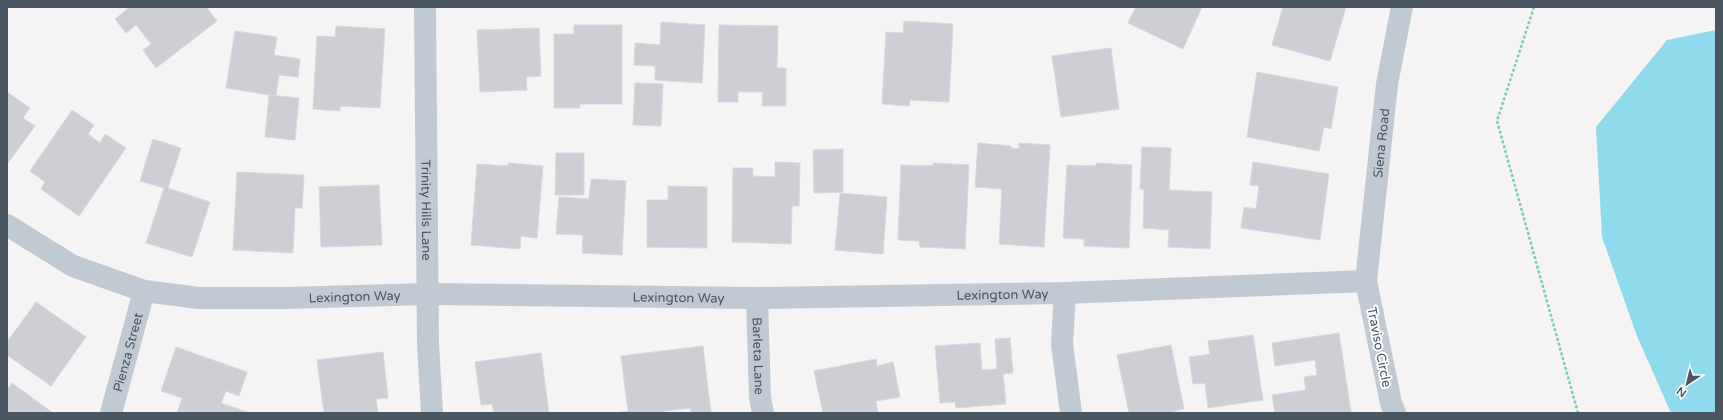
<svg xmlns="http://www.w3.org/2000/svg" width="1723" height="420" font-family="'Varela Round',sans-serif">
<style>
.water{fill:#90daee}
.building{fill:#cdcfd5;stroke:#d7d9de}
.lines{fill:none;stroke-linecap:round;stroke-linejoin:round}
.path{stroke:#7ad0a6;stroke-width:2.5;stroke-dasharray:3 2;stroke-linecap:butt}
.minor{stroke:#c1cad2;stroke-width:22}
.tertiary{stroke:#c1cad2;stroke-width:22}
.labels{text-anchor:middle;stroke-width:4;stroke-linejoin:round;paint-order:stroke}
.street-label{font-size:13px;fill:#4a5661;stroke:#fff}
</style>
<rect width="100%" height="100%" fill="#f5f3f3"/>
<path class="water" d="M1716 30V413H1671L1637 336 1602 237 1596 127 1667 40Z"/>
<g class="building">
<path d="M130 7H206L217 21 156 68 143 50 151 44 136 25 126 33 115 19Z"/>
<path d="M1136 7H1202L1183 49 1128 23Z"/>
<path d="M1283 7H1346L1330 61 1272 45Z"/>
<path d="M904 21 953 24 949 102 910 100 909 106 882 104 886 32 903 33Z"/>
<path d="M661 22 705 25 702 83 655 80V66L634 65 635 43 660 45Z"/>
<path d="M574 25H622V104H580V108H554V34H574Z"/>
<path d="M719 25 778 26 777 68H786V106H762L763 92H738V102H718Z"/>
<path d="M336 26 385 29 380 108 340 106V111L313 109 317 36 335 37Z"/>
<path d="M539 28 541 76 526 77 527 90 480 92 477 30Z"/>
<path d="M235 31 277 37 274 55 300 59 298 77 279 75 276 96 226 88Z"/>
<path d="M1111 48 1119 109 1061 117 1052 56Z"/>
<path d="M1257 72 1338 87 1331 129 1324 127 1319 151 1247 137Z"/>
<path d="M635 83 663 84 661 126 633 125Z"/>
<path d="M7 92 30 108 23 118 35 126 8 163Z"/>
<path d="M269 95 299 98 295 140 265 137Z"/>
<path d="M72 110 94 125 88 134 100 143 105 134 126 148 79 216 41 189 45 182 30 171Z"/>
<path d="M153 139 181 148 168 188 210 202 192 257 146 243 164 188 140 181Z"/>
<path d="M978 143 1011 146V148L1019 149V143L1050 145 1044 247 999 244 1002 189 975 187Z"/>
<path d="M1142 147 1171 148 1169 190 1212 192 1210 249 1168 247 1169 230 1143 228 1144 190 1140 189Z"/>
<path d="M843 149V192L814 193 813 150Z"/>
<path d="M556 153H584V195H555Z"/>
<path d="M775 162 800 163 799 206H792L791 244 732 242 733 168H753V176L775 177Z"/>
<path d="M1253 162 1329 174 1320 240 1241 228 1244 207 1256 209 1259 186 1250 185Z"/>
<path d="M508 163 543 166 537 238 521 236 520 249 471 245 477 164 508 166Z"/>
<path d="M933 163 969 165 965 249 920 247 919 241 898 240 901 165 933 166Z"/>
<path d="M1096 163 1132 165 1129 248 1084 246V239L1063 238 1067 165 1096 166Z"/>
<path d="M237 172 304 175 302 208H295L293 253 233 250Z"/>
<path d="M591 179 626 181 622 255 582 253 583 235 556 234 559 197 589 199Z"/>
<path d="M379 185 382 245 321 247 319 187Z"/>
<path d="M668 186 707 187V248L647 247V200H668Z"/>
<path d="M840 193 887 197 883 254 835 250Z"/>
<path d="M36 302 86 337 51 386 7 355V342Z"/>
<path d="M1339 333 1351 413H1275L1272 395 1306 390 1304 377 1317 375 1315 360 1275 366 1272 343Z"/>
<path d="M1253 335 1263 400 1208 408 1205 383 1193 384 1189 357 1210 354 1208 341Z"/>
<path d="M1010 338 1013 373 1003 374 1006 404 956 408 955 402 940 403 935 346 980 343 982 370 997 369 995 339Z"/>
<path d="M1171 345 1184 409 1166 413H1129L1117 355Z"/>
<path d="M703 346 711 413H691L690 408 664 411V413H617L628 411 621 356Z"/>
<path d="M176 347 247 372 239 396 226 391 221 403 250 413H177L182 398 161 391Z"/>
<path d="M383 352 388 398 376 399 378 413H324L317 360Z"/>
<path d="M541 353 549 413H494L492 404 481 405 475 362Z"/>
<path d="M876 359 877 366 893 362 900 397 876 401 878 413H823L814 371Z"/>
<path d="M12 383 53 413H7V390Z"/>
</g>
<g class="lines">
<path class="path" d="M1534 7 1497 121 1578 413"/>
<g class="minor">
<path id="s1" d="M425 7 428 344 432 413"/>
<path d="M1065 293 1062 344 1071 413"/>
<path id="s2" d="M757 298 760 398 763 413"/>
<path id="s3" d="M111 413 144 291"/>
<path id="s4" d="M1395 413 1391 403 1366 281 1387 84 1402 7"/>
</g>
<path class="tertiary" id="s5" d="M7 225 73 266 144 291 199 298H287L428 294 757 298 1065 293 1366 281"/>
</g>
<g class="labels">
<g class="street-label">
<text dy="5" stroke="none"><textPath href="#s4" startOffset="274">Siena Road</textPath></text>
<text dy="5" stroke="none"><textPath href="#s1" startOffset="203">Trinity Hills Lane</textPath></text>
<text dy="5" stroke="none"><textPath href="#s5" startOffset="1012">Lexington Way</textPath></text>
<text dy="5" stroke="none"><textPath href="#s5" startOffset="364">Lexington Way</textPath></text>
<text dy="5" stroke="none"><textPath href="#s5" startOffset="688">Lexington Way</textPath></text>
<text transform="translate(1380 347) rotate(79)" y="5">Traviso Circle</text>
<text dy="5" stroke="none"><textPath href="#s3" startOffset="63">Pienza Street</textPath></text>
<text dy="5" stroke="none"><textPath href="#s2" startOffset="58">Barleta Lane</textPath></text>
</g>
</g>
<rect width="1723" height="420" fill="none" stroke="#4a5661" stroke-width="16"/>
<g transform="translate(1687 384) rotate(215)" stroke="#ffffff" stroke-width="3" paint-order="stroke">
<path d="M0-3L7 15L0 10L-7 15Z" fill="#4a5661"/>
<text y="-6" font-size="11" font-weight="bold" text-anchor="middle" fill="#4a5661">N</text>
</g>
</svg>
